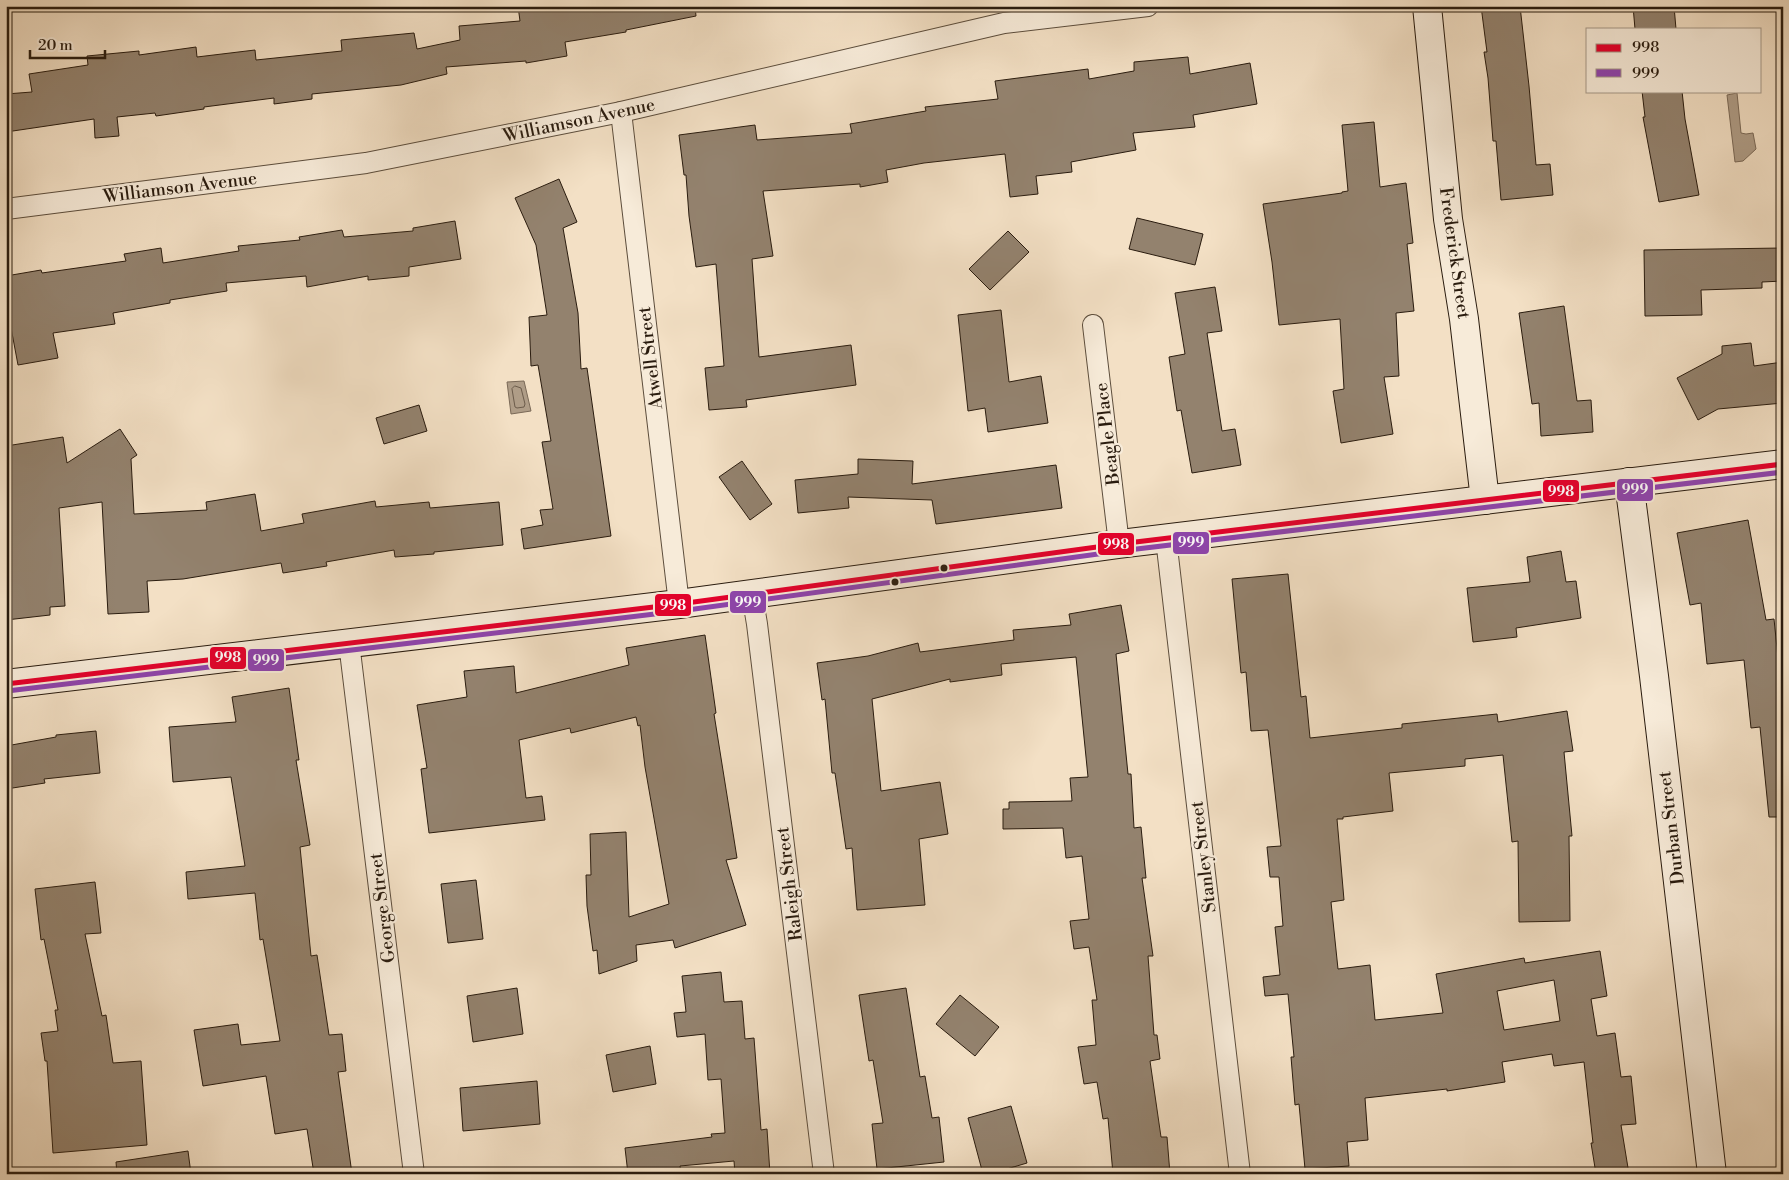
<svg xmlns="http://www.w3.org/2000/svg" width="1789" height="1180" font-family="'Libre Bodoni',serif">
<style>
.water{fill:#af9d87;stroke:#7a6957}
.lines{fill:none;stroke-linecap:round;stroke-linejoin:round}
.shore{stroke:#6c5c4b;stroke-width:1}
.building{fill:#93826e;stroke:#2a1c0f;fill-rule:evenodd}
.street-casing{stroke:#5c4d3c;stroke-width:22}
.secondary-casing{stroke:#2a1c0f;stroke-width:30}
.street{stroke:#f7ebd9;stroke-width:20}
.secondary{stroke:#f7ebd9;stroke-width:28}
.bus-1-casing{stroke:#f7ebd9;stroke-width:9}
.bus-2-casing{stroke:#f7ebd9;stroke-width:9}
.bus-1{stroke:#e4002b;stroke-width:5}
.bus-2{stroke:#8e44ad;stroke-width:5}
.bus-dot{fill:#2a1c0f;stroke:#f7ebd9;stroke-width:2}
.labels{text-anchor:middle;stroke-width:4.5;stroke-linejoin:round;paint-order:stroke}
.street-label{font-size:18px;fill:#2a1c0f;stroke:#f7ebd9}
.line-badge{stroke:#f7ebd9;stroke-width:2}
.badge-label{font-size:14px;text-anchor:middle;font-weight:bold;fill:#fff}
</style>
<rect width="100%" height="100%" fill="#f3e0c5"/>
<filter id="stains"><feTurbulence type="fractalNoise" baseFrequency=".004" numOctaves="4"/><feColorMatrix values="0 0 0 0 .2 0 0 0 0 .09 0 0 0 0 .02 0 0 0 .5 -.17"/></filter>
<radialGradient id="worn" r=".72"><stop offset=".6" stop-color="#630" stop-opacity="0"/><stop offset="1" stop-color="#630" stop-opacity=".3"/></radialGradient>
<g class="water">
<path d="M1737 93 1741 133 1746 134 1753 133 1756 149 1743 161 1735 162 1727 95Z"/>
<path d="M524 381 531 411 511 414 507 382Z"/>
</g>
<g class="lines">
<path class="shore" d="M515 386 521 388 525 404 524 407 517 408 515 407 512 389Z"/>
</g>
<g class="building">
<path d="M518 6H695L696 16 626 30V32L565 42 567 56 526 63V61L446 67 447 74 401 85 312 94V99L274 104V98L204 107V109L156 116 155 113 117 117 119 136 95 138 94 119 6 132V94L32 92 29 74 88 65 87 56 139 51V55L196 47 197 57 255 50 256 60 342 51 341 40 414 33 417 49 460 40 459 26 520 21Z"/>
<path d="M1481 6H1520L1529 86 1536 165 1550 164 1553 195 1501 200 1496 141H1493L1488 78 1484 52H1487Z"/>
<path d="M1633 6H1674L1676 29H1635Z"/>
<path d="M1188 57 1190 74 1250 63 1257 104 1193 115 1195 127 1133 133 1136 150 1071 162 1072 172 1036 176 1038 194 1010 197 1005 154 924 163 886 170 888 182 860 187V184L763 191 773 256 752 259 759 357 851 345 856 385 746 400 747 407 709 410 705 368 724 366 716 264 696 267 689 216 686 175H684L679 135 755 125 757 140 852 133 850 124 926 111 925 107 998 99 995 81 1088 69 1089 79 1134 71V62Z"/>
<path d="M1642 91H1682L1685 119 1699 195 1659 202 1643 117H1645Z"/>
<path d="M1374 122 1380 187 1406 183 1413 243 1407 244 1414 311 1396 313 1399 376 1384 377 1393 434 1341 443 1333 391 1344 389 1340 319 1279 325 1272 262 1263 204 1342 193V192L1348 191 1342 125Z"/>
<path d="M559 179 577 222 563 228 578 313 581 369 587 368 611 536 524 549 521 529 543 525 540 510 553 509 542 442 551 441 538 365 531 366 529 317 547 315 536 245 515 198Z"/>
<path d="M1137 218 1203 234 1195 265 1129 249Z"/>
<path d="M455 221 461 259 409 267V276L368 280V276L307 287 306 276 226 283 227 291 170 300V303L113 313 115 324 53 333 58 358 18 365 6 301V276L41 270 42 273 126 261 124 254 161 248 163 263 239 251 238 246 300 240 299 237 342 230 344 237 413 231V228Z"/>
<path d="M1008 231 1029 252 990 290 969 269Z"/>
<path d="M1783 248V281L1762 282V288L1701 290 1702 315 1645 316 1644 250Z"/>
<path d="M1215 287 1222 331 1207 333 1222 431 1235 429 1241 465 1192 473 1181 410 1177 411 1169 357 1185 354 1175 293Z"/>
<path d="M1564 306 1577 401 1591 400 1593 432 1541 436 1539 403 1532 404 1519 313Z"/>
<path d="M1001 310 1009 382 1041 376 1048 423 988 432 985 408 968 411 958 315Z"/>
<path d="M1751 343 1754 366 1783 362V403L1718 409 1698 420 1677 378 1722 354V346Z"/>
<path d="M419 405 427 431 384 444 376 418Z"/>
<path d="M120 429 137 455 131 459 134 514 207 510 206 502 255 494 261 531 304 523 302 514 375 501 376 507 429 502 430 508 499 502 503 545 434 552V554L395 557 394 550 326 562 327 566 283 573 281 563 183 579 147 581 149 612 108 614 102 502 59 508 65 606 50 607V615L6 620V446L63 437 67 463Z"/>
<path d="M858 459 913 461 912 484 1056 465 1062 508 936 524 932 500 848 497 849 508 798 513 795 480 858 474Z"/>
<path d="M742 461 772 504 750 520 719 477Z"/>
<path d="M1748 520 1766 620 1774 619 1779 668H1783V817H1769L1760 727 1751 728 1744 660 1707 664 1701 603 1690 605 1677 533Z"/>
<path d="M1561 551 1566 582 1576 581 1581 618 1516 628 1517 637 1473 642 1467 588 1530 582 1527 557Z"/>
<path d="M1288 574 1301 697 1306 696 1310 738 1402 728V724L1497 714 1498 722 1567 711 1573 751 1564 752 1572 836H1569L1570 921 1519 922 1518 841 1512 842 1503 755 1465 759V766L1389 773 1393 811 1343 817V819H1337L1344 900 1331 902 1338 969 1370 965 1375 1020 1443 1013 1436 974 1524 958 1525 963 1600 951 1607 996 1591 999 1597 1036 1615 1033 1621 1077 1631 1076 1636 1124 1621 1125 1629 1174H1596L1591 1143H1593L1584 1062 1554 1066 1552 1054 1502 1062 1505 1082 1447 1091V1089L1365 1098 1368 1140 1347 1142 1349 1166 1305 1169 1299 1104 1295 1105 1291 1057H1294L1288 994 1265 996 1263 977 1280 975 1275 927 1283 926 1279 877H1270L1267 847 1281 846 1268 730 1251 731 1246 672 1241 673 1232 579ZM1554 980 1560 1021 1504 1030 1497 991Z"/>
<path d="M1121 605 1129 651 1116 654 1128 774H1131L1134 828 1141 827 1146 878H1142L1153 956H1148L1154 1035H1157L1160 1059 1150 1061 1161 1137H1167L1170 1174H1113L1108 1118 1103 1119 1097 1082 1084 1084 1078 1047 1096 1045 1092 1000H1097L1089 947 1074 949 1070 921 1089 919 1082 856 1066 858 1063 828 1003 829V809H1009V802L1072 801 1070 778 1088 777 1076 657 1001 664 1002 675 950 682V679L872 699 881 791 940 782 948 834 919 839 925 905 857 910 852 848 846 849 835 773H832L825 699 822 700 817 663 868 656 918 643 920 652 1014 640 1013 630 1071 625 1069 614Z"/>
<path d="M705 635 716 713 714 714 737 858 726 860 746 925 675 948 673 940 636 945 637 961 599 974 597 950 593 951 587 906 586 875H591L590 834 626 832 629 917 669 904 645 767 640 725 638 726 636 717 571 733 570 728 519 740 526 798 542 796 545 820 429 833 421 769 427 768 417 705 467 697 464 671 514 666 516 693 629 665 626 648Z"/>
<path d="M289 688 299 760H296L310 845 300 847 311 956 317 955 329 1035 342 1034 346 1071 338 1072 352 1174H314L307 1129 275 1134 266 1076 203 1086 194 1030 238 1024 241 1045 280 1041 263 939 260 940 255 893 188 899 186 872 245 866 231 777 173 782 169 727 236 722 232 697Z"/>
<path d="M96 731 100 773 44 779 45 783 6 789V746L56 737V735Z"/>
<path d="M476 880 483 939 448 943 441 884Z"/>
<path d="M95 882 101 933 85 934 102 1016 106 1015 113 1063 141 1061 147 1145 53 1153 47 1061H45L41 1033 58 1031 55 1010H58L44 939 41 940 35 889Z"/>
<path d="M721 972 724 1002 742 1001 745 1039 754 1038 761 1130 767 1129 770 1174H735L734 1161 680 1166 681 1174H628L625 1148 712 1137 711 1134 725 1133 721 1079 708 1080 705 1034 677 1037 674 1013 686 1012 682 976Z"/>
<path d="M517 988 523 1034 473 1042 467 996Z"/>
<path d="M906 988 920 1077 925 1076 932 1118 939 1117 944 1162 877 1169 872 1124 883 1123 873 1060 869 1061 859 995Z"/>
<path d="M960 995 999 1027 975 1056 936 1024Z"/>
<path d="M650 1046 656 1084 613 1092 606 1055Z"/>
<path d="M537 1081 540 1124 463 1131 460 1088Z"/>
<path d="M1011 1106 1027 1163 990 1174H983L968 1118Z"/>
<path d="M188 1151 191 1174H117L116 1162Z"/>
</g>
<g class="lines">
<g class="street-casing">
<g id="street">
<path d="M621 112 679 604"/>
<path d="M6 209 366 163 621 112 1004 23 1148 6"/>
<path d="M1093 325 1119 544"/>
<path d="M1166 539 1240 1174"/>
<path d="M752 594 757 624 824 1174"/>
<path d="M349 643 414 1174"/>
</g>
</g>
<g class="secondary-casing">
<g id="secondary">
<path d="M1427 6 1448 219 1464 319 1485 500"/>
<path d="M1629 482 1654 676 1712 1174"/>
<path d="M6 684 679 604 1119 544 1783 464"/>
</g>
</g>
<use href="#street" class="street"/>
<use href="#secondary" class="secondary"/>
<g class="bus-1-casing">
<path id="bus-1" d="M6 684 679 604 1119 544 1783 464"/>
</g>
<g class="bus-2-casing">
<path id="bus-2" d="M7 691 680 611 1120 551 1783 472"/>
</g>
<use href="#bus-1" class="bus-1"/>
<use href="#bus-2" class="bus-2"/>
</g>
<g class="bus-dot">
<circle cx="944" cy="568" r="4.5"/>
<circle cx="895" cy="582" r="4.5"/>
</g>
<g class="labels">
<g class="street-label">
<text transform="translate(579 120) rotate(-12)" y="6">Williamson Avenue</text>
<text transform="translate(180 187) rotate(-7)" y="6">Williamson Avenue</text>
<text transform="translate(1455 253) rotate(82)" y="6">Frederick Street</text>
<text transform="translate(650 358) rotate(-97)" y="6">Atwell Street</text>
<text transform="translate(1107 434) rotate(-97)" y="6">Beagle Place</text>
<text transform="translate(1671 828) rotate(-97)" y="6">Durban Street</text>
<text transform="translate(1203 857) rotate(-97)" y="6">Stanley Street</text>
<text transform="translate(789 884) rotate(-97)" y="6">Raleigh Street</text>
<text transform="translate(382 908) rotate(-97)" y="6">George Street</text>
</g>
</g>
<g class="line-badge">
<rect x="1616" y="478" width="38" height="24" rx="5" fill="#8e44ad"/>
<rect x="1542" y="479" width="38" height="24" rx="5" fill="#e4002b"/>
<rect x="1172" y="531" width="38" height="24" rx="5" fill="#8e44ad"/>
<rect x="1097" y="532" width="38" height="24" rx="5" fill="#e4002b"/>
<rect x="729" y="590" width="38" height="24" rx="5" fill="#8e44ad"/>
<rect x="654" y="593" width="38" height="24" rx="5" fill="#e4002b"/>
<rect x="209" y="646" width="38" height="24" rx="5" fill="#e4002b"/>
<rect x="247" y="648" width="38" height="24" rx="5" fill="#8e44ad"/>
</g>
<g class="badge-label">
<text x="1635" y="494">999</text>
<text x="1561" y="496">998</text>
<text x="1191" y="547">999</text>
<text x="1116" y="549">998</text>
<text x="748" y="607">999</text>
<text x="673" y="610">998</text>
<text x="228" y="662">998</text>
<text x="266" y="665">999</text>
</g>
<rect width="1789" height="1180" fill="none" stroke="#f3e0c5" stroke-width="25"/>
<rect x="8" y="8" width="1774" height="1165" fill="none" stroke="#2a1c0f" stroke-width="2.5"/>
<rect x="12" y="12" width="1764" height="1155" fill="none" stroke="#2a1c0f"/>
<rect x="1586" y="28" width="175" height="65" fill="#f7ebd9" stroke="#a59888"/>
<rect x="1596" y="44" width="25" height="8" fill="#e4002b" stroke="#a59888"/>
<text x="1632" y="52" font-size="15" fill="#2a1c0f">998</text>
<rect x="1596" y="69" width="25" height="8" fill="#8e44ad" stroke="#a59888"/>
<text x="1632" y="78" font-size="15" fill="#2a1c0f">999</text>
<path d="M30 50v8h75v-8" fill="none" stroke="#2a1c0f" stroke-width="2.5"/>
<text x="38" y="50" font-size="15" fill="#2a1c0f" stroke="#f7ebd9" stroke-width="4" paint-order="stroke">20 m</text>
<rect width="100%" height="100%" filter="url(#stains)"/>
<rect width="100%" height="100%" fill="url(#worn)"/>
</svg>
